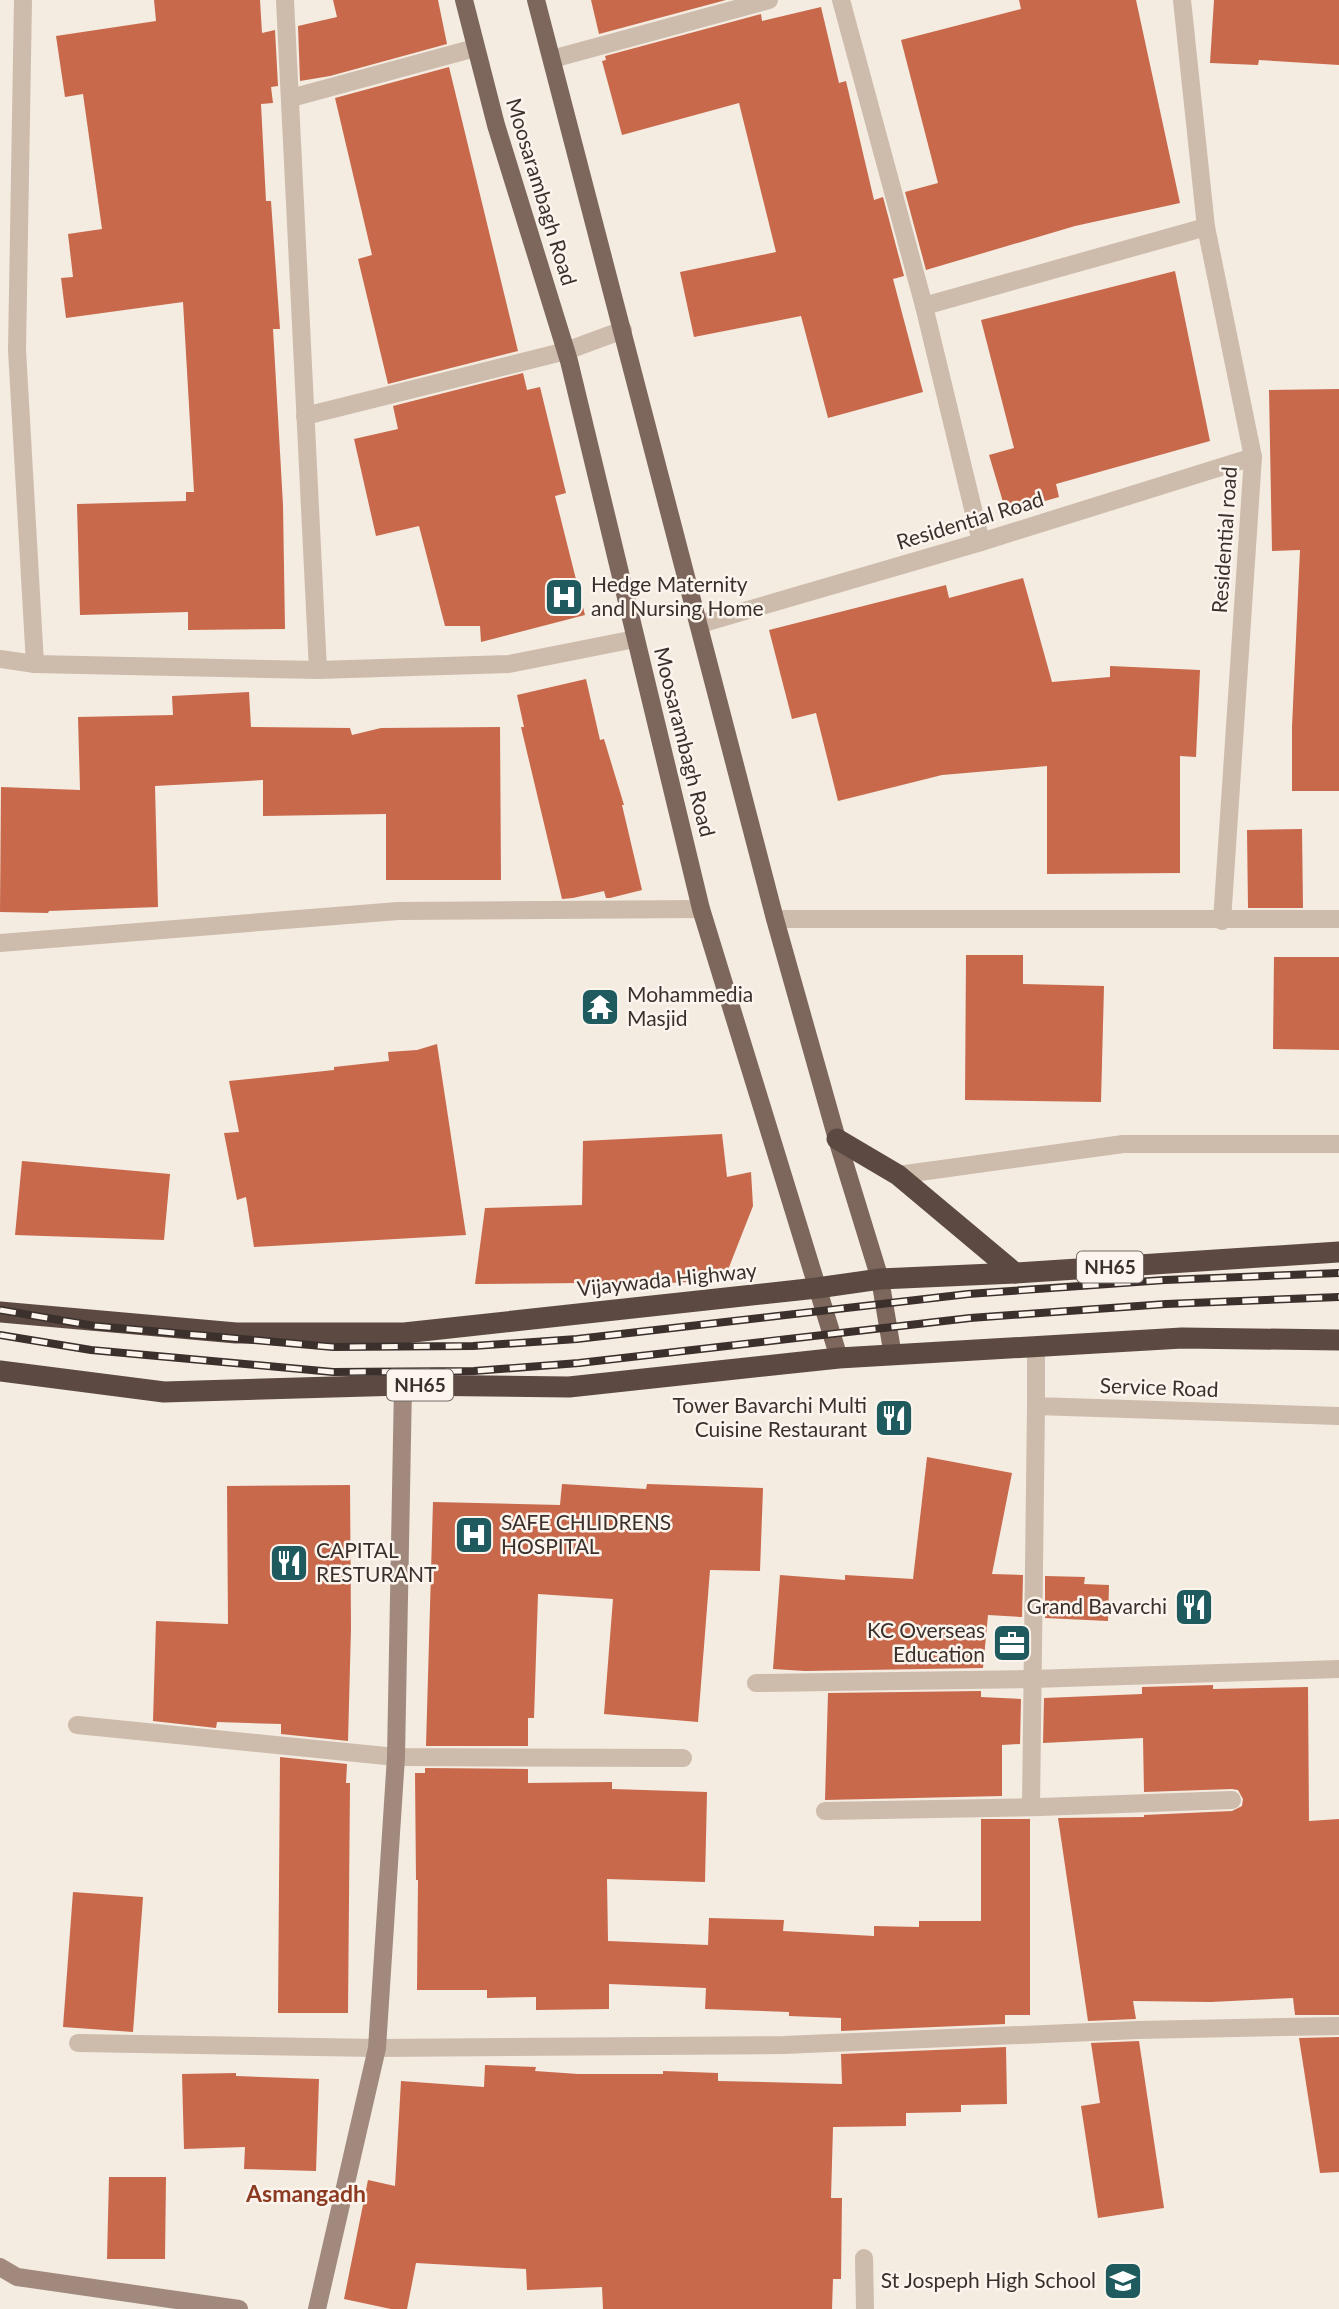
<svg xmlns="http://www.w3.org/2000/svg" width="1339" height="2309" font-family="Lato,sans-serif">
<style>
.building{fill:#c8694b}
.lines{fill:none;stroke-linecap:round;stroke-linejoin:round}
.street{stroke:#cdbbac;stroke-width:18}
.secondary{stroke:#a18a7d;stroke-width:18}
.primary{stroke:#7d675c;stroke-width:18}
.highway{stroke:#5c4a42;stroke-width:21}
.rail-casing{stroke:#3b302b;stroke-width:8}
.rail{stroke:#fbf5ee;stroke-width:5;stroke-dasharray:16;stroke-linecap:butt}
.labels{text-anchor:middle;stroke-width:5;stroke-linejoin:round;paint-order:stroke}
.shield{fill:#fbf5ee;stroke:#756b66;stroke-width:2}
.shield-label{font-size:19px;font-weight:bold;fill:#3b302b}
.street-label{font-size:21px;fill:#3b302b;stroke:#fbf5ee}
.poi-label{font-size:21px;fill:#3b302b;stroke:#fbf5ee;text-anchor:start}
.neighbourhood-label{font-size:23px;font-weight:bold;fill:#8c3b22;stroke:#fbf5ee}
</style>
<rect width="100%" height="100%" fill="#f4ebe1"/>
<g class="building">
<path d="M154 0H260L262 33 275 30 278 86 271 87 273 103 261 104 266 201H271L280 329H273L283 505 285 629 188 630V612L80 615 77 504 186 501V492H194L183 302 66 318 61 278 73 277 68 234 102 229 83 94 65 97 56 36 156 21Z"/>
<path d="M333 0H438L447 44 330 76 300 81 298 26 337 17Z"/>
<path d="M591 0H726L599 34Z"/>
<path d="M1019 0H1136L1180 203 1075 226 926 270 905 192 938 183 901 40 1021 9Z"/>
<path d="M1214 0H1339V65L1259 60 1258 65 1210 63Z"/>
<path d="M821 7 839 83 846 81 874 200 883 197 904 276 893 279 923 392 828 418 801 316 694 337 680 272 776 252 739 103 622 135 602 61 606 60 605 56 761 14 762 21Z"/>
<path d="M449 67 518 351 388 384 358 259 372 255 335 98Z"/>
<path d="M1175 271 1210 441 1056 484 1059 497 1006 512 989 455 1014 448 981 320Z"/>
<path d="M523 373 527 390 540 387 566 493 555 496 585 615 481 642 480 626H445L419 526 376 536 354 439 398 429 393 406Z"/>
<path d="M1339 389V791H1292V727L1300 550 1272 551 1269 390Z"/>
<path d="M1023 578 1052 682 1110 677V666L1200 670 1196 757 1180 756V873L1047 874V766L942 775 838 801 816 713 792 719 769 630 946 585 949 598Z"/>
<path d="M586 679 600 740 604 739 624 805H622L642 890 610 898H606L604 891 573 898 562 899 521 727H524L517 695Z"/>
<path d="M249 692 251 727 350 728 352 735 381 728 500 727 501 880H386V814L263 816V780L155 786 158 907 49 911 48 913 0 912 1 787 80 790 78 717 173 715 172 696Z"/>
<path d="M1302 829 1303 908H1248L1247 830Z"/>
<path d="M966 955H1023V984L1104 986 1101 1102 965 1100Z"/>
<path d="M1274 957H1339V1050L1273 1049Z"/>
<path d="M437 1044 466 1235 254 1247 246 1197 237 1200 224 1133 239 1132 229 1081 334 1070V1067L389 1061 388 1052 417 1050Z"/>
<path d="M722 1134 727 1177 751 1172 753 1206 724 1280 579 1288 580 1283 475 1284 485 1208 582 1205 583 1141Z"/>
<path d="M22 1161 170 1174 164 1240 15 1235Z"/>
<path d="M927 1457 1012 1473 992 1574 1023 1575 1022 1617 988 1615 983 1668 805 1671 773 1669 780 1575 845 1580V1575L913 1579Z"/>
<path d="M562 1484 646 1489 647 1484 763 1488 760 1571 710 1570 698 1722 604 1714 613 1599 538 1594 534 1718H528V1746H426L433 1502 560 1505Z"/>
<path d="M350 1485 351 1628 348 1741 281 1734V1724L217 1722 216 1728 153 1721 156 1621 228 1624 227 1486Z"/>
<path d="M1045 1576 1085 1577 1084 1584 1109 1585 1108 1621 1045 1618Z"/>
<path d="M1213 1685V1689L1308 1687 1309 1821 1339 1819V2015H1295L1293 1998 1211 2002 1133 2001 1136 2019 1088 2021 1058 1818 1144 1817V1815L1232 1811 1242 1806 1243 1799 1238 1790 1232 1789 1144 1792 1143 1738 1043 1743 1044 1698 1142 1694V1687Z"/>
<path d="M981 1691V1697L1021 1699 1020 1744 1002 1745V1796L825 1800 828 1693Z"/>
<path d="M280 1757 347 1764 346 1783H350L348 2013H278Z"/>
<path d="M425 1768 528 1769V1783L612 1782V1789L707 1792 705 1882 607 1879 608 1941 708 1945 709 1918 784 1920 783 1931 874 1936V1926L919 1927V1921H981V1819H1030V2015H1005V2024L841 2031V2018L789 2016V2012L705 2009 706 1988 609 1984V2009L536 2010V1997L487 1998V1990H417L418 1880H416L415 1773H425Z"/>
<path d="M73 1892 143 1897 133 2032 63 2027Z"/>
<path d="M1339 2037V2172L1320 2173 1299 2038Z"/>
<path d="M1139 2041 1164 2208 1098 2218 1081 2106 1100 2103 1091 2043Z"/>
<path d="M1006 2047 1007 2104 961 2105V2112L906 2113V2126L833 2127 831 2198H842L841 2279H833L832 2309H603L602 2287 527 2290 526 2269 416 2263 407 2309H391L344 2299 368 2180 395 2186 401 2081 484 2087 485 2065 536 2067 535 2071 578 2074H663V2071L718 2073V2081L842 2084 841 2054Z"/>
<path d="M236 2073V2076L319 2079 316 2171 244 2169 245 2147 184 2149 182 2074Z"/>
<path d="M109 2177H166L165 2259H107Z"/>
</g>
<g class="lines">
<g class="street">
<path d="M23 0 17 350 35 664"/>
<path d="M285 0 318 670"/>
<path d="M841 0 924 306 981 542"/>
<path d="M1182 0 1206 227 1253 457 1222 921"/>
<path d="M552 59 769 0"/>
<path d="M291 98 475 48"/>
<path d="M924 306 1206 227"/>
<path d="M305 416 566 351 623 330"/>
<path d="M700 624 981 542 1253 457"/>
<path d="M0 659 35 664 318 670 509 664 635 639"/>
<path d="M775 919H1339"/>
<path d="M0 943 398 911 701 909"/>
<path d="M898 1175 1123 1144H1339"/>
<path d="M1036 1347V1406L1339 1416"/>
<path d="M756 1683 1033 1679 1339 1669"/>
<path d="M77 1725 396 1757 683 1758"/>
<path d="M1031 1807 1036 1406"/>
<path d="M825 1811 1040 1807 1232 1800"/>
<path d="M78 2043 377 2048 784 2045 1138 2030 1339 2026"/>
<path d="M864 2258 865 2309"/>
</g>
<g class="secondary">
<path d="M0 2267 17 2277 239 2309"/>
<path d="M317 2309 377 2048 396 1757 403 1385"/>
</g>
<g class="primary">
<path d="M464 0 496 125 569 361 701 909 839 1358"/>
<path d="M536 0 775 919 837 1139 880 1279 893 1356"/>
</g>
<g class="highway">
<path d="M837 1139 898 1175 1015 1273"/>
<path d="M0 1312 236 1333H404L817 1288 880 1279 1015 1273 1339 1252"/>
<path d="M0 1371 164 1392 403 1385 569 1387 839 1358 1182 1338 1339 1340"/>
</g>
<g class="rail-casing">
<g id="rail">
<path d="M0 1310 95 1326 333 1347 473 1346 577 1339 968 1294 1165 1280 1339 1273"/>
<path d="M0 1335 91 1350 333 1372 474 1371 579 1363 970 1318 1166 1304 1339 1297"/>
</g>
</g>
<use href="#rail" class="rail"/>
</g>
<defs>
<g id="hospital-square" transform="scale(2.0125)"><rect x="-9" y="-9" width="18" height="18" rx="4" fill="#1f5a5e" stroke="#fbf5ee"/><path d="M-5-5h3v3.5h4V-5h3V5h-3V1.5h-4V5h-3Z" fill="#fff"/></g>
<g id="temple-square" transform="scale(2.0125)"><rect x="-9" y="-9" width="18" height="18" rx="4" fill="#1f5a5e" stroke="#fbf5ee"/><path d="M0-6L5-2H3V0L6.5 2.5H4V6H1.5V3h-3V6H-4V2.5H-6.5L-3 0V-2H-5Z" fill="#fff"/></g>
<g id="restaurant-square" transform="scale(2.0125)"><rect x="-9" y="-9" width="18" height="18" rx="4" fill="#1f5a5e" stroke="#fbf5ee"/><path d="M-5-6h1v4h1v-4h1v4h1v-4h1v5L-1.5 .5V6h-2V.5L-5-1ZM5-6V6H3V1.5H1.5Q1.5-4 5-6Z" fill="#fff"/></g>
<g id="office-square" transform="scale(2.0125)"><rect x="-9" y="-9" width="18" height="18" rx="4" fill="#1f5a5e" stroke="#fbf5ee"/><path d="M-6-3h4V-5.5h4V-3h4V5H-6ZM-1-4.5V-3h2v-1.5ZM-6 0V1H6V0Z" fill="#fff"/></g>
<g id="school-square" transform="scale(2.0125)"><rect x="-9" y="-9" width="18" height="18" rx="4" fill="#1f5a5e" stroke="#fbf5ee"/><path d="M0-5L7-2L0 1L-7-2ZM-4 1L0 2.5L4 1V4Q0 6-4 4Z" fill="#fff"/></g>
</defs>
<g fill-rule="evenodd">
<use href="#hospital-square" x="564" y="597"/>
<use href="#temple-square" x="600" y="1007"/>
<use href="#restaurant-square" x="894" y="1418"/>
<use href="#hospital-square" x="474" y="1535"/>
<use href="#restaurant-square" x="289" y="1563"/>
<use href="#restaurant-square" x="1194" y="1607"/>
<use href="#office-square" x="1012" y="1643"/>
<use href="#school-square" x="1123" y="2281"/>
</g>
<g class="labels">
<g class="shield">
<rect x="1077" y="1251.5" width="66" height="31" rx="5"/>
<rect x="387" y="1369.5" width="66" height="31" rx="5"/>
</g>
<g class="shield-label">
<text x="1110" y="1274">NH65</text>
<text x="420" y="1392">NH65</text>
</g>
<g class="street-label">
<text transform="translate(541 192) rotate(73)" y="7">Moosarambagh Road</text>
<text transform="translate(970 521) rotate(-17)" y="7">Residential Road</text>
<text transform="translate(1225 540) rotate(-86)" y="7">Residential road</text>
<text transform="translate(684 742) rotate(76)" y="7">Moosarambagh Road</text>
<text transform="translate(667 1280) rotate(-6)" y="7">Vijaywada Highway</text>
<text transform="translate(1159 1388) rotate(2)" y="7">Service Road</text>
</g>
<g class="poi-label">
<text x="591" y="592">Hedge Maternity<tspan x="591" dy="24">and Nursing Home</tspan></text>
<text x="627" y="1002">Mohammedia<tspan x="627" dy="24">Masjid</tspan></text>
<text x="867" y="1413" text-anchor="end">Tower Bavarchi Multi<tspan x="867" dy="24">Cuisine Restaurant</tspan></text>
<text x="501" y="1530">SAFE CHLIDRENS<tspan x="501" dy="24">HOSPITAL</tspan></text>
<text x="316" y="1558">CAPITAL<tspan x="316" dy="24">RESTURANT</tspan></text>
<text x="1167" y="1614" text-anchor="end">Grand Bavarchi</text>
<text x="985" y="1638" text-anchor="end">KC Overseas<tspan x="985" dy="24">Education</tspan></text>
<text x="1096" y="2288" text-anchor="end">St Jospeph High School</text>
</g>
<g class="neighbourhood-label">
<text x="306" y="2202">Asmangadh</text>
</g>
</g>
</svg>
